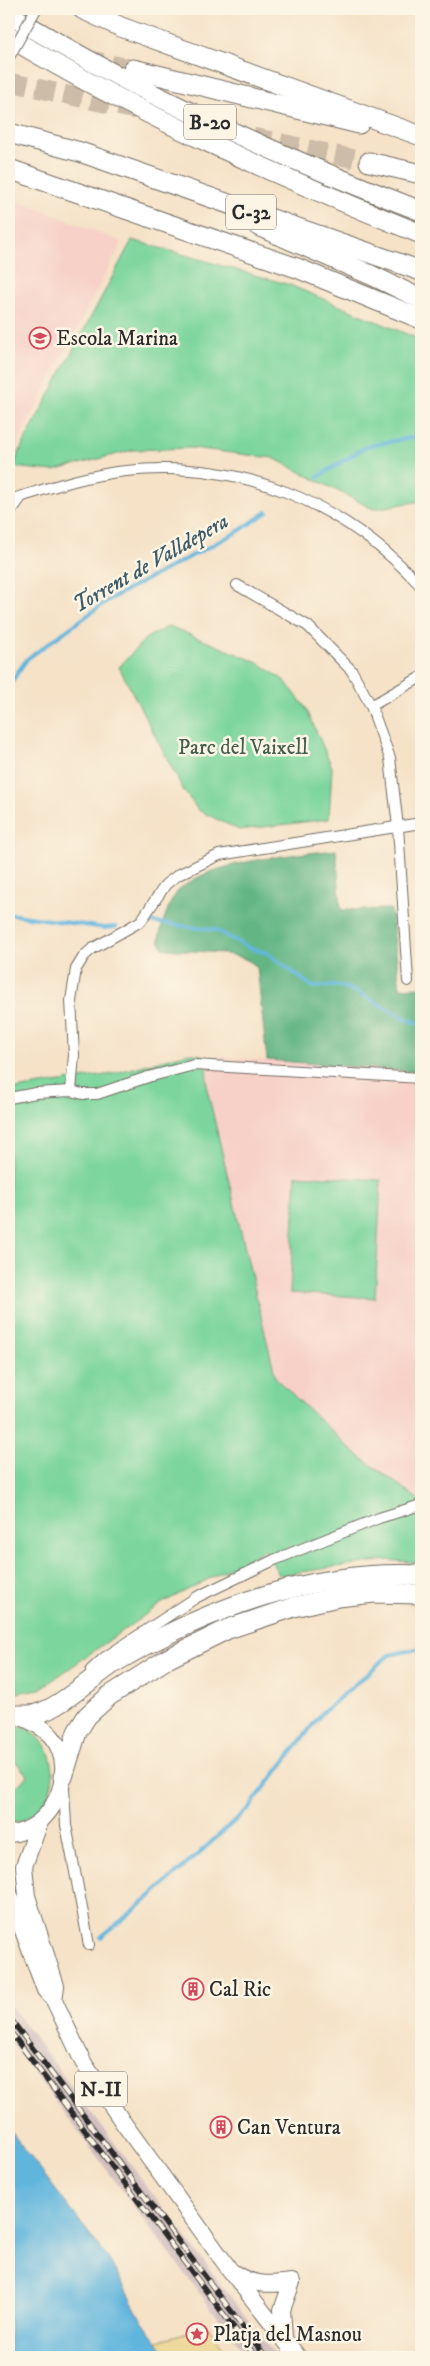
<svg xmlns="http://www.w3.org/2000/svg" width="430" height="2366" font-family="'IM FELL DW Pica',serif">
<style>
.built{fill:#f7d1c8}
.industrial{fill:#d2bfc0}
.green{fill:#7bd59c;stroke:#538064}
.forest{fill:#64b684;stroke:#487058}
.sand{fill:#eeda9e;stroke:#8c8264}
.water{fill:#61b5dd;stroke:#467084}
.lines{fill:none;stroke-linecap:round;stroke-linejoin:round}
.stream{stroke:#61b5dd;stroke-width:4}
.motorway-tunnel{stroke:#cdbda8;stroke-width:19;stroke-dasharray:19 9;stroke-linecap:butt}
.minor-casing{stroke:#726b62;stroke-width:12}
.primary-casing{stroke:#726b62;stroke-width:18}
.motorway-casing{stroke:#726b62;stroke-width:21}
.minor{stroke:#fff;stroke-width:10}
.primary{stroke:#fff;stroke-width:16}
.motorway{stroke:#fff;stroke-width:19}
.rail-casing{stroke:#2b2b2b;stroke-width:5.5}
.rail{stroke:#fcf5e5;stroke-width:4;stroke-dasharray:11;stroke-linecap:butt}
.minor-bridge-casing{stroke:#726b62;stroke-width:12;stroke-linecap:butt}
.minor-bridge{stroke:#fff;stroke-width:10}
.labels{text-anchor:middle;stroke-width:5;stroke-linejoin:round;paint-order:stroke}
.shield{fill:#fcf5e5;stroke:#6a6863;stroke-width:1}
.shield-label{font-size:20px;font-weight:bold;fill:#2b2b2b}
.poi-label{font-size:21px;fill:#2b2b2b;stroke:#fcf5e5;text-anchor:start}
.park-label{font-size:21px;fill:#435e4d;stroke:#fcf5e5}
.water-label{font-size:22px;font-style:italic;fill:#3e5b69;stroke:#fcf5e5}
</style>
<rect width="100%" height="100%" fill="#fcf5e5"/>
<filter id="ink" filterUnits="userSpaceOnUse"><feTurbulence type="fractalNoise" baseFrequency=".02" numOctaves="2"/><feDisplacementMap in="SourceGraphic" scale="10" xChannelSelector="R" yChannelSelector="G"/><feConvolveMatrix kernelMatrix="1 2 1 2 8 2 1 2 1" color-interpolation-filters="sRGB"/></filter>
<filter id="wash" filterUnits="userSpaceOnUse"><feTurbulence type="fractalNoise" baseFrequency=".0096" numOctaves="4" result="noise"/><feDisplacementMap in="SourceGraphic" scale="20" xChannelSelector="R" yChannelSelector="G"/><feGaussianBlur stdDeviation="1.12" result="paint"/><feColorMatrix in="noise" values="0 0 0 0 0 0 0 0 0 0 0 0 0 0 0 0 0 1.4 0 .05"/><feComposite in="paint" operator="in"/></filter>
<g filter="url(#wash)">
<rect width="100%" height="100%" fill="#f5e2c7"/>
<g class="built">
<path d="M9 200 30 205 122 242 19 440 13 467 9 468Z"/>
<path d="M206 1056 421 1072V1498L418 1499 355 1453 276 1379 207 1089Z"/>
</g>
<path class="industrial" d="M9 2004 168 2214 276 2357H248L148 2225 9 2039Z"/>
<g class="green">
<path d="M132 240 290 285 421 340V501L373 509 273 458 192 448 133 450 53 471 13 467 22 446Z"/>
<path d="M169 626 259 663 285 681 306 708 332 767 329 819 239 830 198 810 184 791 119 667 146 638Z"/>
<path d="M188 1053 206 1056 207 1089 276 1379 355 1453 418 1499 421 1498V1563L386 1560 279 1575 265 1550 162 1603 40 1689 9 1694V1090L112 1074Z"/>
<path d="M296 1175 381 1180 375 1298 290 1293Z"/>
<path d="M9 1723C68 1732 67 1814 9 1824V1793L28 1776 9 1754Z"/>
</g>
<path class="forest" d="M336 850 341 910 391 909 400 988 421 987V1072L267 1060 257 967C237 947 189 954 163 948L159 940C160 927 170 900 178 891 209 860 294 855 336 850Z"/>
<path class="sand" d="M207 2326 230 2357H168L155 2342Z"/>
<path class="water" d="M9 2129 110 2261 142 2321 168 2357H9Z"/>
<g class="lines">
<g class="stream">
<path d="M318 477 367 446 421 436"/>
<path d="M9 685 27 659 110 599 239 531 267 512"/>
<path d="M9 914 104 928 116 927"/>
<path d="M151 922 216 930 250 948 267 953 313 987C322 987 331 985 340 986 368 993 393 1017 421 1024"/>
<path d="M101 1937 149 1898 248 1809 322 1713 389 1655 421 1648"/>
</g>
</g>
</g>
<g filter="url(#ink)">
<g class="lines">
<g class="motorway-tunnel">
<path d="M29 47 133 69"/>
<path d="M9 82 136 110"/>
<path d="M253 137 369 162"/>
</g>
<g class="minor-casing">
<g id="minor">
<path d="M9 500C47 489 86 475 126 471 241 459 343 502 421 586"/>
<path d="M9 514 22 496"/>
<path d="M237 585 308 626 352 671 371 706 390 758 398 827 408 981"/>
<path d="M371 706 421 677"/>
<path d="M71 1091 74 1055 71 1001 76 969 84 956 92 949 141 921 166 884 178 875 219 855 421 823"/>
<path d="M9 1098 36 1093 71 1091 83 1094H97L148 1077 194 1065 421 1078"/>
<path d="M91 1670 104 1658 197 1597 274 1560 379 1518 421 1505"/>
<path d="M64 1788 66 1825 89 1945"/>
</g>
</g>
<g class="primary-casing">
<g id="primary">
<path d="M40 1822 24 1866 27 1896 56 1986 54 2000"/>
<path d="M9 1834C52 1832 80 1771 52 1737 43 1726 29 1720 16 1715"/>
<path d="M9 1893 45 1990 54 2000 83 2062 122 2121 230 2270 298 2357"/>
<path d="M234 2273C253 2286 270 2285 292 2282L282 2310 284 2338"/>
</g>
</g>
<g class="motorway-casing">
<g id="motorway">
<path d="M82 9 121 27 421 136"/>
<path d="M9 14C139 94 279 156 421 211"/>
<path d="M9 37C140 116 280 177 421 234"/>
<path d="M133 69 359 124"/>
<path d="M9 133 80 152 421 271"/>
<path d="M369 162 421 174"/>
<path d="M9 169 297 268 421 319"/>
<path d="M258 226 371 275 421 299"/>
<path d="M17 1715C23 1715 30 1715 36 1714 61 1708 95 1674 119 1660 212 1607 312 1570 421 1575"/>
<path d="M63 1777 77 1732 87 1716 109 1696 167 1659 228 1629 294 1607 338 1597 374 1593 421 1594"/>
</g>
</g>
<use href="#minor" class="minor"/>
<use href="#primary" class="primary"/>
<use href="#motorway" class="motorway"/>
<g class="rail-casing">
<g id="rail">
<path d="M9 2017 266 2357"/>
<path d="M9 2030 256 2357"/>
</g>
</g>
<use href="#rail" class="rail"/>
<g class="minor-bridge-casing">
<path id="minor-bridge" d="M9 57 36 9"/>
</g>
<use href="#minor-bridge" class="minor-bridge"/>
</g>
</g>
<defs>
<g id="school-ring" transform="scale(1.125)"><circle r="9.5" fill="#fcf5e5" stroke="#d1495b" stroke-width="1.5"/><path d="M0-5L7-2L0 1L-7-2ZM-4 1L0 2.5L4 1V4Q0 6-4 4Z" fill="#d1495b"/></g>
<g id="building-ring" transform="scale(1.125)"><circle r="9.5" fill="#fcf5e5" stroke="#d1495b" stroke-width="1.5"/><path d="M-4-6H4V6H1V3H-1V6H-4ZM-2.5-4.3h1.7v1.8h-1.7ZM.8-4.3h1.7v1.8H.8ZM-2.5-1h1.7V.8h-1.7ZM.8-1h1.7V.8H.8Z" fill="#d1495b"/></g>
<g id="sight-ring" transform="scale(1.125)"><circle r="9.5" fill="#fcf5e5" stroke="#d1495b" stroke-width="1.5"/><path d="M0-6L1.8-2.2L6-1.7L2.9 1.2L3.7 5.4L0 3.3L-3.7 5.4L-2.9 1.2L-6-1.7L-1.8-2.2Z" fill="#d1495b"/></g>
</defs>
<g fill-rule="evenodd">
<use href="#school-ring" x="40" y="338"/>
<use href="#building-ring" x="193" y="1989"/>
<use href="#building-ring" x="221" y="2127"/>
<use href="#sight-ring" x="197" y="2334"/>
</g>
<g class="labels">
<g class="shield">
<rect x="184" y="104.5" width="52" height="35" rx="4"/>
<rect x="226" y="194.5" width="50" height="35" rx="4"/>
<rect x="75" y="2071.5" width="52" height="35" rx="4"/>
</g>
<g class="shield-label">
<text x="210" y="129">B-20</text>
<text x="251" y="219">C-32</text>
<text x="101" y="2096">N-II</text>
</g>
<g class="poi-label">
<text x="56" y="345">Escola Marina</text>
<text x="209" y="1996">Cal Ric</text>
<text x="237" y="2134">Can Ventura</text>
<text x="213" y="2341">Platja del Masnou</text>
</g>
<g class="park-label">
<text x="243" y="754">Parc del Vaixell</text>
</g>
<g class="water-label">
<text transform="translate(150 562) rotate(-30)" y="8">Torrent de Valldepera</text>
</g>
</g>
<rect width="430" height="2366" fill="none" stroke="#fcf5e5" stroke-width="30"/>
</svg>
